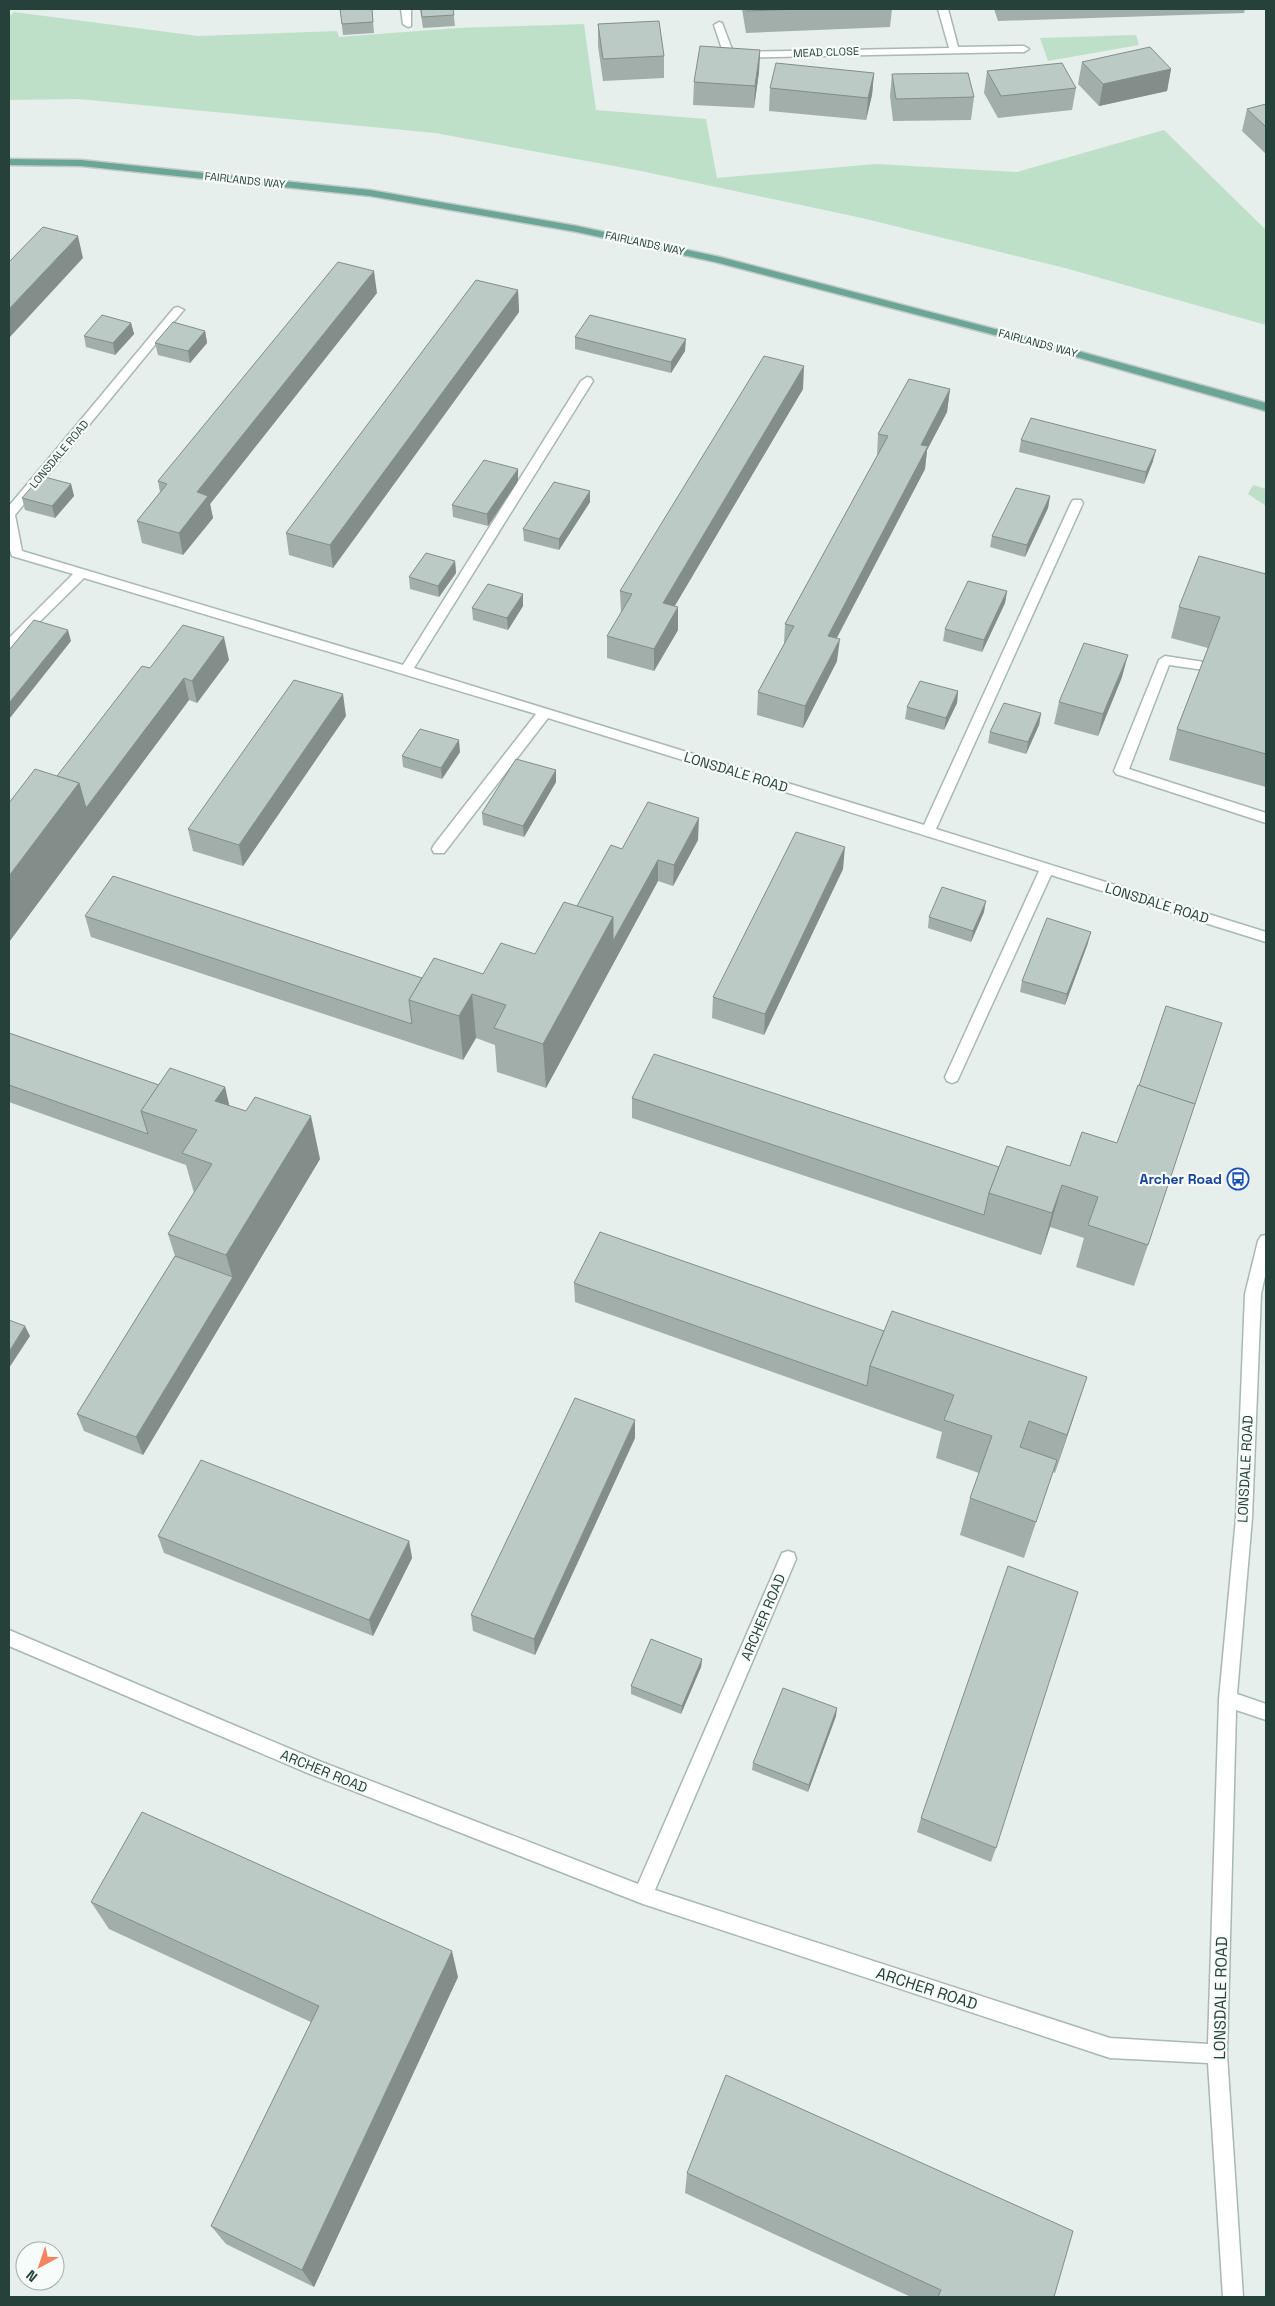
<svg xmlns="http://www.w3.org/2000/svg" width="1275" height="2306" font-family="'Space Grotesk',sans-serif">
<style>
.green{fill:#bfe0c8}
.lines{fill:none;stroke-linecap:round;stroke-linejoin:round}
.minor-casing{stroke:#a8b8b2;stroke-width:3}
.major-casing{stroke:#c2cac8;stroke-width:3}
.minor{fill:#fff;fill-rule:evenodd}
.major{fill:#6aa596;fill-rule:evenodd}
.wall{fill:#a1aea9}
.shaded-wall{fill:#838d89}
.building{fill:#bbcac4;stroke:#838d89}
.labels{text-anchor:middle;stroke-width:4.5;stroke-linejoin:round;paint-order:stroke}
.far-street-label{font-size:11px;fill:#24423a;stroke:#f7fbf9}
.street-label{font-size:14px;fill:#24423a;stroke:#f7fbf9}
.transit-label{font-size:14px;font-weight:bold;fill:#164399;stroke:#f7fbf9;text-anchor:end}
.near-street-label{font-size:16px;fill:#24423a;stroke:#f7fbf9}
</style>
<rect width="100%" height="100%" fill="#e6efeb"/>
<g class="green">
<path d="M14 12 198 36 337 31 339 37 458 28 584 24 596 110 706 119 717 178 876 164 1017 172 1164 130 1266 230V325L1065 268 862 218 641 171 435 133 79 99 9 100V17Z"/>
<path d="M1136 35 1139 45 1048 61 1040 38Z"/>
<path d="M1253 485 1266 489V506L1248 494Z"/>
</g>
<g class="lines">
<g class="minor-casing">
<g id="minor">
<path d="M401 9H411V26L408 27 403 24Z"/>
<path d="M938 9H948L958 47 1024 46 1029 49 1024 52 729 58 724 55 714 25 719 22 722 23 733 52 949 48Z"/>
<path d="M178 307 184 310 182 312 15 515 22 551 403 665 581 381 587 377 591 378 593 381 414 668 924 825 1071 503 1073 500H1081L1083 503 936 829 1266 932V942L1051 875 959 1077 957 1081 952 1083 947 1081 945 1077 1039 871 548 718 444 853H434L432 849 434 845 536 714 84 578 13 648 9 649V638L73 574 12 556 9 547V506L174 308Z"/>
<path d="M1165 656 1204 662 1210 666 1204 670 1169 665 1129 769 1266 813V823L1116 774 1114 771 1159 660Z"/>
<path d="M1266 1235V1272L1261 1294 1252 1518 1237 1694 1266 1704V1720L1236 1710 1227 2054 1243 2297H1223L1208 2063 1110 2058 643 1904 310 1774 9 1646V1630L319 1761 638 1884 782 1553 788 1551 794 1553 796 1559 655 1890 1110 2038 1208 2044 1219 1699 1236 1518 1245 1294 1258 1241 1261 1236Z"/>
</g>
</g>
<g class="major-casing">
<path id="major" d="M9 159 81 160 370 190 577 226 720 257 1060 346 1266 403V411L1052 350 715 262 577 232 370 196 81 166 9 165Z"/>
</g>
<use href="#minor" class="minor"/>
<use href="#major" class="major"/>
</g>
<g class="wall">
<path d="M340 9H372L374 33 343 35Z"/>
<path d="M420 9H453L455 26 423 28Z"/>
<path d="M742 9H892L890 27 746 33Z"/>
<path d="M994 9H1245L1244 13 998 21Z"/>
<path d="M598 24 664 56V78L603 81 598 46Z"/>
<path d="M760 50 759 72 754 108 693 105 694 82Z"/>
<path d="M1082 62 1171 69 1167 91 1099 106 1078 84Z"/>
<path d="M987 71 1076 88 1072 110 998 118 984 93Z"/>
<path d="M874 73 872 95 866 120 769 111 770 88Z"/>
<path d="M892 74 974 97 971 120 893 121 890 96Z"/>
<path d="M1266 104V154L1242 131 1247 109Z"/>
<path d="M518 290 519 312 333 568 289 555 286 533Z"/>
<path d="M377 293 210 504 213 518 183 555 142 543 137 521 160 492 158 481Z"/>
<path d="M131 323 134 334 115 355 86 347 84 336Z"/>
<path d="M205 331 207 343 190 363 158 355 155 343Z"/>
<path d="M575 337 685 351 671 373 575 349Z"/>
<path d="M803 389 674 606 678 630 654 671 607 658V636L621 613 620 591Z"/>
<path d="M950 389 947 412 927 450 925 469 837 638V661L803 728 757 715 758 692 784 644 785 624 877 457 878 434Z"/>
<path d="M1021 440 1153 461 1144 484 1019 452Z"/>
<path d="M518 469V481L488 526 453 517 452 505Z"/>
<path d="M71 484 74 496 55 518 25 510 22 498Z"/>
<path d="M590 491V502L559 550 524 541 523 529Z"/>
<path d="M1050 496 1048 508 1025 557 990 547 992 536Z"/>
<path d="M455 561 456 573 439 597 410 589 409 577Z"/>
<path d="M1266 574V787L1169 760 1177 729 1208 648 1171 638 1179 607Z"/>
<path d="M1007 591 1005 603 982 652 943 641 945 629Z"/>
<path d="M523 594V606L508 630 473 620 472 608Z"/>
<path d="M229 660 197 703 189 700 9 942V803L57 776 150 668Z"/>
<path d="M1122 677 1098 736 1054 724 1059 702Z"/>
<path d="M958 691 957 703 944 730 905 719 907 707Z"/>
<path d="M1041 713 1039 725 1026 754 988 743 990 732Z"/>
<path d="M346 716 243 866 193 851 188 829Z"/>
<path d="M460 752 442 779 403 767 402 756Z"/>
<path d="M556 782 524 837 483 825 482 813Z"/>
<path d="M698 840 673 886 658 881 546 1088 497 1072 495 1045 476 1038 463 1060 91 937 85 916 422 978 483 974 535 954 577 906 622 849Z"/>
<path d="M843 869 764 1035 712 1018 713 997Z"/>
<path d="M984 912 971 942 928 928 929 917Z"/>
<path d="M1088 943 1065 1005 1020 992 1022 981Z"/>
<path d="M9 1033 159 1085 225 1087 229 1106 320 1159 143 1455 84 1431 77 1414 175 1256 168 1234 194 1193 186 1165 9 1102Z"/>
<path d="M632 1098 999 1167 1070 1166 1148 1245 1134 1286 1076 1267 1084 1238 1050 1227 1041 1255 632 1118Z"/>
<path d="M574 1283 1074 1416 1055 1473 1053 1472 1024 1558 960 1535 970 1498 979 1473 936 1458 942 1432 575 1302Z"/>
<path d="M635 1438 535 1655 473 1631 471 1615Z"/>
<path d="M158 1536 409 1541 412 1558 373 1636 164 1553Z"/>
<path d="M702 1659 701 1667 681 1714 631 1694V1686Z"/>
<path d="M836 1716 808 1792 752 1770 753 1763Z"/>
<path d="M921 1818 996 1848 991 1862 917 1832Z"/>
<path d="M91 1902 458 1977 314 2287 226 2244 211 2226 311 2022 109 1929Z"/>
<path d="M687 2173 1054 2297H911L685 2193Z"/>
</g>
<g class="shaded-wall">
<path d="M760 50 759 72 754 108 755 86Z"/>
<path d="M1171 69 1167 91 1099 106 1103 84Z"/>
<path d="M874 73 872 95 866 120 868 98Z"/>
<path d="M78 236 83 258 9 338V309Z"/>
<path d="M374 271 377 293 210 504 213 518 183 555 179 533 197 492Z"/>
<path d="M518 290 519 312 333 568 330 545Z"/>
<path d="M131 323 134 334 115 355 113 343Z"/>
<path d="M205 331 207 343 190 363 188 351Z"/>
<path d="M686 339 685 351 671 373V362Z"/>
<path d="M804 366 803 389 663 626V603Z"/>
<path d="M950 389 947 412 927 450 925 469 826 658 828 636 921 445Z"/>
<path d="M1156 450 1153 461 1144 484 1146 472Z"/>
<path d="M518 469V481L488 526 487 514Z"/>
<path d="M71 484 74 496 55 518 52 506Z"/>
<path d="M590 491V502L559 550V539Z"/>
<path d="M1050 496 1048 508 1025 557 1027 545Z"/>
<path d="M455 561 456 573 439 597 438 586Z"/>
<path d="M1007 591 1005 603 982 652 984 640Z"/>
<path d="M523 594V606L508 630 507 618Z"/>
<path d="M678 607V630L654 671V649Z"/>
<path d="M68 630 71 641 10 718 9 714V703Z"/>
<path d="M224 637 229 660 197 703 192 681Z"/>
<path d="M840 639 837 661 803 728 805 706Z"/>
<path d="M1128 655 1122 677 1098 736 1103 714Z"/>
<path d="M184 678 189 700 9 942V876L79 783Z"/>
<path d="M958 691 957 703 944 730 946 718Z"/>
<path d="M343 694 346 716 243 866 239 845Z"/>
<path d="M1041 713 1039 725 1026 754 1028 742Z"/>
<path d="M459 740 460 752 442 779 441 768Z"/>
<path d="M556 770V782L524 837 523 826Z"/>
<path d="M699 818 698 840 673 886 674 865Z"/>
<path d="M845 847 843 869 764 1035 765 1014Z"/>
<path d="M658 860V881L546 1088 543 1044 613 917Z"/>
<path d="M986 901 984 912 971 942 973 931Z"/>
<path d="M1091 932 1088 943 1065 1005 1067 994Z"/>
<path d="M472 994 476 1038 463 1060 459 1016Z"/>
<path d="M225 1087 235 1130 215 1101Z"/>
<path d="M311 1116 320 1159 238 1296 226 1255Z"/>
<path d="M1062 1185 1050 1227 1041 1255 1052 1213Z"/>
<path d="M233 1277 238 1296 143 1455 136 1437Z"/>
<path d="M25 1326 30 1336 9 1368V1352Z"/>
<path d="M1087 1377 1055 1473 1067 1435Z"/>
<path d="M635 1420V1438L535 1655 534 1639Z"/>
<path d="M409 1541 412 1558 373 1636 369 1620Z"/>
<path d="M702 1659 701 1667 681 1714 682 1706Z"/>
<path d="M837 1708 836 1716 808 1792 809 1785Z"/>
<path d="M452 1951 458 1977 314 2287 302 2270Z"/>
</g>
<g class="building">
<path d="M340 9H372L373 22 342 24Z"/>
<path d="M421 9H453L454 15 422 17Z"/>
<path d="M747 9H799L747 11Z"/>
<path d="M659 21 664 56 603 59 598 24Z"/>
<path d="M700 46 760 50 755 86 694 82Z"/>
<path d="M1150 47 1171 69 1103 84 1082 62Z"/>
<path d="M776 63 874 73 868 98 770 88Z"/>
<path d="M1062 63 1076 88 1001 96 987 71Z"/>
<path d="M968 73 974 97 896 99 892 74Z"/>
<path d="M1266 104V127L1247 109Z"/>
<path d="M43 227 78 236 9 309V262Z"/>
<path d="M338 262 374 271 197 492 208 496 179 533 137 521 167 484 158 481Z"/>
<path d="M476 280 518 290 330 545 286 533Z"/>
<path d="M102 315 131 323 113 343 84 336Z"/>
<path d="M590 315 686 339 671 362 575 337Z"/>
<path d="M173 322 205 331 188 351 155 343Z"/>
<path d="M764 356 804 366 663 603 678 607 654 649 607 636 632 594 620 591Z"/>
<path d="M909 379 950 389 921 445 928 446 828 636 840 639 805 706 758 692 794 626 785 624 888 436 878 434Z"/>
<path d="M1031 418 1156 450 1146 472 1021 440Z"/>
<path d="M484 460 518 469 487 514 452 505Z"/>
<path d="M41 476 71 484 52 506 22 498Z"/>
<path d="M554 482 590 491 559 539 523 529Z"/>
<path d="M1016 488 1050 496 1027 545 992 536Z"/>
<path d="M426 553 455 561 438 586 409 577Z"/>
<path d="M1199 556 1266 574V754L1177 729 1220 617 1179 607Z"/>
<path d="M968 581 1007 591 984 640 945 629Z"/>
<path d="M488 584 523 594 507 618 472 608Z"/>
<path d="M34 620 68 630 9 703V650Z"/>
<path d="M183 625 224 637 192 681 184 678 86 808 79 783 57 776 142 666 150 668Z"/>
<path d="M1084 643 1128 655 1103 714 1059 702Z"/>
<path d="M294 680 343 694 239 845 188 829Z"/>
<path d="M920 681 958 691 946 718 907 707Z"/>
<path d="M1004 703 1041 713 1028 742 990 732Z"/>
<path d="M420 729 459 740 441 768 402 756Z"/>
<path d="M516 759 556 770 523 826 482 813Z"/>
<path d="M35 769 79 783 9 876V803Z"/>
<path d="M648 802 699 818 674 865 658 860 613 941V917L577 906 611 845 622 849Z"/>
<path d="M796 832 845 847 765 1014 713 997Z"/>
<path d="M113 876 422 978 409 1000 412 1024 85 916Z"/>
<path d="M942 887 986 901 973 931 929 917Z"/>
<path d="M564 902 613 917 543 1044 494 1028 506 1005 472 994 459 1016 409 1000 434 958 483 974 501 943 535 954Z"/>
<path d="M1047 918 1091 932 1067 994 1022 981Z"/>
<path d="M1166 1006 1222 1023 1195 1104 1139 1086Z"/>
<path d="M9 1033 159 1085 141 1111 148 1134 9 1085Z"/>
<path d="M654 1054 999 1167 989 1193 984 1215 632 1098Z"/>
<path d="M170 1068 225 1087 215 1101 246 1111 255 1097 311 1116 226 1255 168 1234 212 1164 182 1153 197 1130 141 1111Z"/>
<path d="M1138 1085 1195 1104 1148 1245 1088 1225 1098 1197 1062 1185 1052 1213 989 1193 1007 1146 1070 1166 1082 1132 1117 1143Z"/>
<path d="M600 1232 884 1331 870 1366 867 1386 574 1283Z"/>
<path d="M175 1256 233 1277 136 1437 77 1414Z"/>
<path d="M892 1311 1087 1377 1067 1435 1029 1421 1020 1447 1057 1460 1036 1522 970 1498 992 1436 944 1420 954 1395 870 1366Z"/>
<path d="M9 1320 25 1326 9 1352Z"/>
<path d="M575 1398 635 1420 534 1639 471 1615Z"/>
<path d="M201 1460 409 1541 369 1620 158 1536Z"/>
<path d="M1008 1566 1078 1592 996 1848 921 1818Z"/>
<path d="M651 1639 702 1659 682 1706 631 1686Z"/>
<path d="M783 1688 837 1708 809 1785 753 1763Z"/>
<path d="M142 1812 452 1951 302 2270 211 2226 319 2006 91 1902Z"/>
<path d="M726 2075 1073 2231 1054 2297H938L941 2290 687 2173Z"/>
</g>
<defs>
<g id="bus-ring" transform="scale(1.125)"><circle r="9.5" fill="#f7fbf9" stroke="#1a4fb4" stroke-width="1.5"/><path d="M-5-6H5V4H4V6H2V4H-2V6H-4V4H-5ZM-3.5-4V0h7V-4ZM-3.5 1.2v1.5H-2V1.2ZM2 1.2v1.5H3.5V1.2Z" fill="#1a4fb4"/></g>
</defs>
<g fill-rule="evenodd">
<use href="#bus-ring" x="1238" y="1179"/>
</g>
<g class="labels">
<g class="far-street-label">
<text transform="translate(826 52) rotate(-2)" y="4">MEAD CLOSE</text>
<text transform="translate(245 180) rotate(6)" y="4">FAIRLANDS WAY</text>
<text transform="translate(645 243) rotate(12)" y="4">FAIRLANDS WAY</text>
<text transform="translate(1038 343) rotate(15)" y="4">FAIRLANDS WAY</text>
<text transform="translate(59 454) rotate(-50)" y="4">LONSDALE ROAD</text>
</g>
<g class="street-label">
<text transform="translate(736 772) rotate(17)" y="5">LONSDALE ROAD</text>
<text transform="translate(1157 903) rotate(17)" y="5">LONSDALE ROAD</text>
<text transform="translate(1245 1469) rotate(-87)" y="5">LONSDALE ROAD</text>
<text transform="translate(763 1617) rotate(-67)" y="5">ARCHER ROAD</text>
<text transform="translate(324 1771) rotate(22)" y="5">ARCHER ROAD</text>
</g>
<g class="transit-label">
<text x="1222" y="1184">Archer Road</text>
</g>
<g class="near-street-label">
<text transform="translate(927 1988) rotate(18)" y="6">ARCHER ROAD</text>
<text transform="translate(1220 1998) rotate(-89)" y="6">LONSDALE ROAD</text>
</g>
</g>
<rect width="1275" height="2306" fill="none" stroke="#24423a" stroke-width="20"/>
<g transform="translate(40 2266) rotate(220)"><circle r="24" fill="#f7fbf9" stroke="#a3b1ad"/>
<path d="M0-4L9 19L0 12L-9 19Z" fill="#f4845f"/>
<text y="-8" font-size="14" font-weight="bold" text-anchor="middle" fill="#24423a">N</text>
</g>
</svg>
